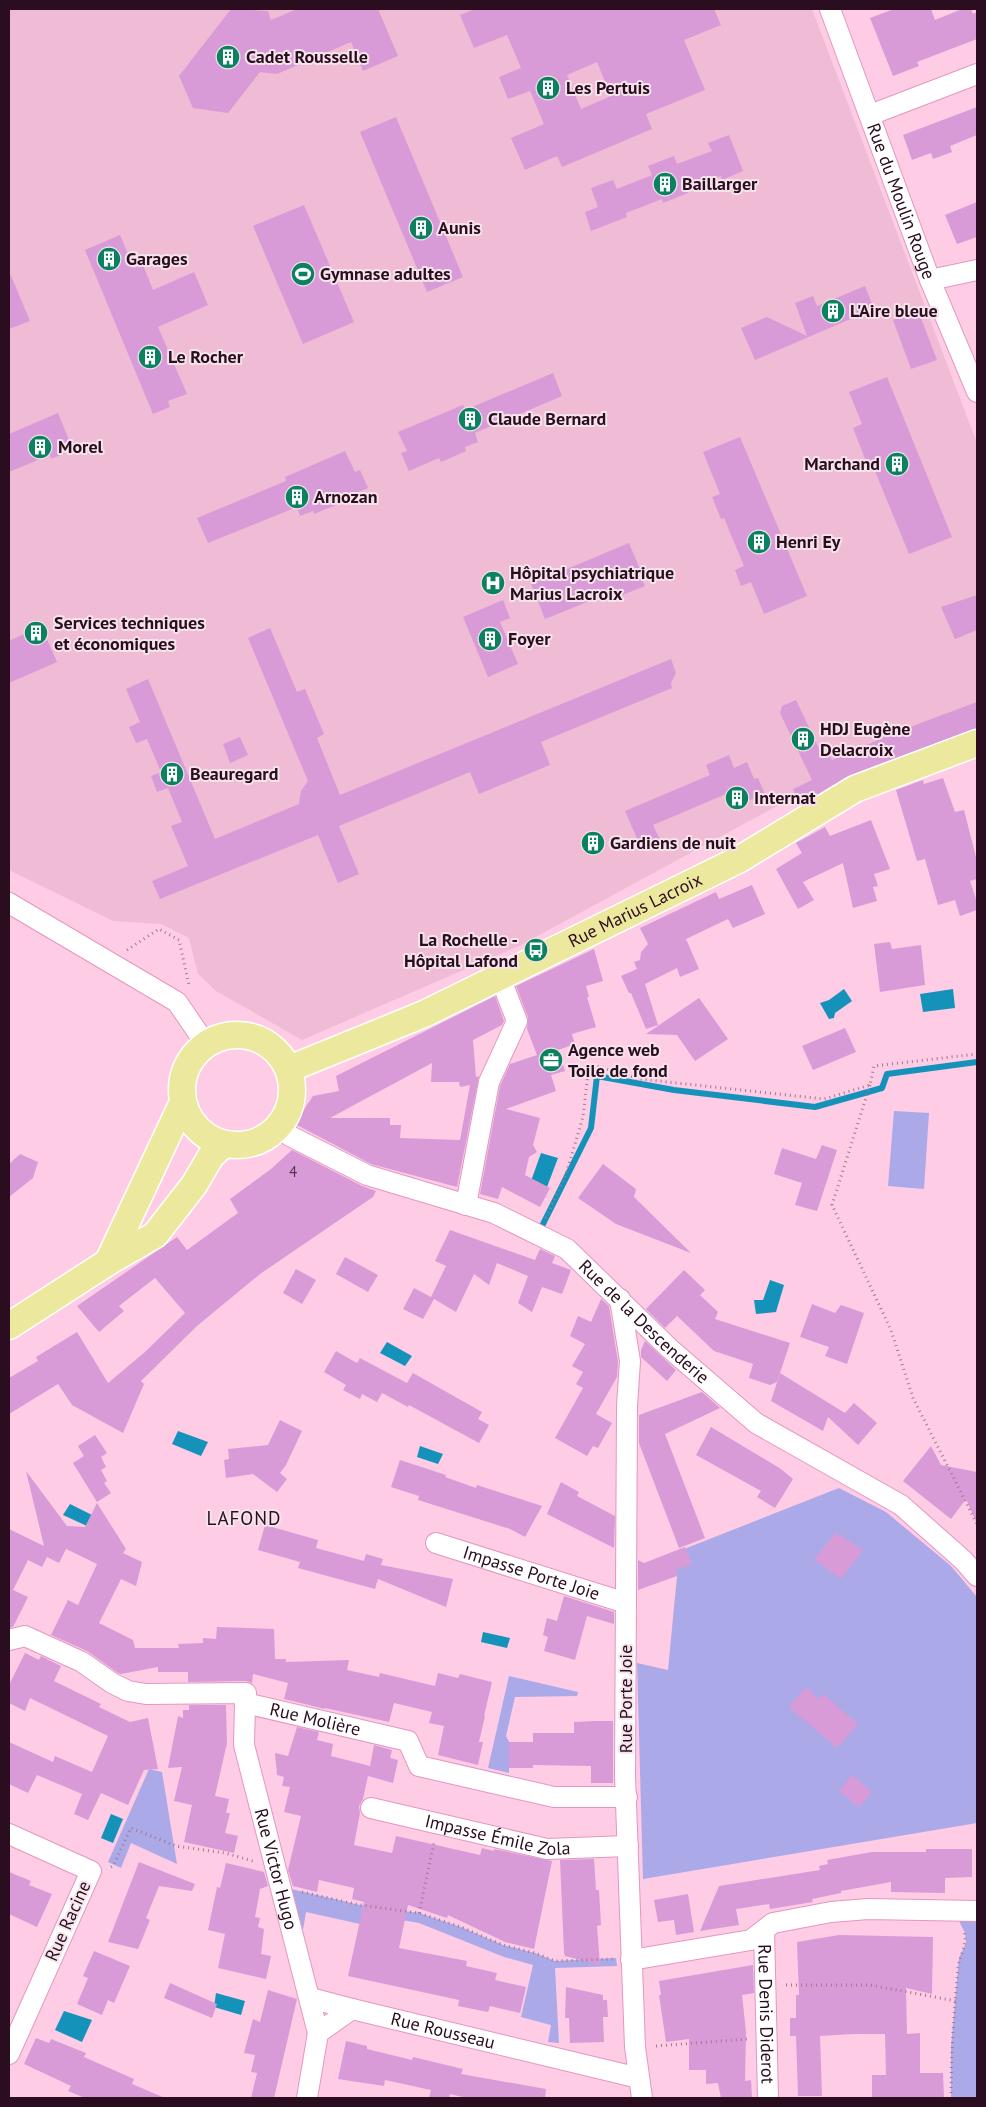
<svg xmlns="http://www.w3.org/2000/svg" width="986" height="2107" font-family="'PT Sans',sans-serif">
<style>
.built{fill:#f0bbd5}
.green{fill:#aca9e9}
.water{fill:#1492ba}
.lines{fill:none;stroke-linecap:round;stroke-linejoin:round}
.stream{stroke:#1492ba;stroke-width:6}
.building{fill:#d89bd8;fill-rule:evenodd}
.minor-casing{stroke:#e596c0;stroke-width:22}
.major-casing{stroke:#fff;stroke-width:29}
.path{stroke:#a2798f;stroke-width:3;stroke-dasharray:1 4;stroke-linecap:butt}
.minor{stroke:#fff;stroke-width:20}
.major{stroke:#ece89e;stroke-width:26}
.labels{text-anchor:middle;stroke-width:4;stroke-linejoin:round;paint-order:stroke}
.number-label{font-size:15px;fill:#56304c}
.poi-label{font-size:18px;font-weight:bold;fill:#2a0d1e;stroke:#f5e4ec;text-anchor:start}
.street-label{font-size:18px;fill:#2a0d1e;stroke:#f5e4ec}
.neighbourhood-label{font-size:19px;letter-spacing:1px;fill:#2a0d1e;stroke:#f5e4ec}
</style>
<rect width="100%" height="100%" fill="#fecce5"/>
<path class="built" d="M9 9H812L977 443V722L777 806 521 945 302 1040 216 991 198 974 189 938 161 924 113 921 9 870Z"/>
<g class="green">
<path d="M894 1111 929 1113 924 1189 888 1186Z"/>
<path d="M839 1488 886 1512 951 1566 977 1597V1823L643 1879 637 1663 668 1670 677 1576 669 1555Z"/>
<path d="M509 1676 578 1692 577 1696 515 1697 506 1736 509 1742V1773L488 1768Z"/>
<path d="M149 1769 162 1772 177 1864 131 1843 121 1868 108 1862Z"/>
<path d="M291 1889 360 1905 419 1913 461 1927 503 1945 535 1953 555 1961 616 1958 617 1966 555 1968 559 2043 548 2042 551 2025 521 2017 533 1965 504 1957 419 1923 390 1918 360 1924 306 1912 303 1930Z"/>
<path d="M959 1910 977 1911V2098H951V2047L959 1958 966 1943 965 1933 960 1923Z"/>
</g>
<g class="water">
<path d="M844 989 852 1001 835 1013 834 1018 829 1019 820 1003 829 1000Z"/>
<path d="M953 989 955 1008 923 1012 920 994Z"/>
<path d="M541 1153 558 1158 547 1187 531 1181Z"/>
<path d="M770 1280 784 1285 776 1312 756 1314 754 1300H763Z"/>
<path d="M387 1342 412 1356 405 1366 380 1353Z"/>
<path d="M178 1431 208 1442 201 1456 172 1444Z"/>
<path d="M420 1446 443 1454 438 1464 417 1457Z"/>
<path d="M70 1504 92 1515 87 1526 63 1515Z"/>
<path d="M483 1632 510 1638 507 1648 481 1642Z"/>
<path d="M111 1814 123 1819 113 1843 101 1838Z"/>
<path d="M216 1993 245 2001 241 2015 214 2007Z"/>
<path d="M64 2011 92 2020 82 2042 55 2030Z"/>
</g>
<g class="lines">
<path class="stream" d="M539 1232 591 1128 597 1076 674 1090 815 1107 882 1088 887 1074 977 1062"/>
</g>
<g class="building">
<path d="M231 9 268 11 271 20 297 9H378L398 56 363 71 351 42 277 74 260 72 228 113 193 108 179 76Z"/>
<path d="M475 9H714L721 25 684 40 705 90 646 114 652 129 562 167 557 156 525 170 511 138 544 124 530 91 508 99 499 77 521 68 507 35 474 48 460 15ZM597 62 611 96 581 109 567 75Z"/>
<path d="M894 9H931L935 20 962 9H971L973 14 977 12V39L917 62 919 66 893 76 870 18Z"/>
<path d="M977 107V135L950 146 952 152 933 159 931 153 912 160 903 135Z"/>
<path d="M396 117 463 277 427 292 360 132Z"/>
<path d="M729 135 743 171 722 180 721 176 687 189 688 193 663 203 662 199 626 213 627 217 591 231 585 212 598 207 591 188 613 180 617 189 652 175 648 166 674 156 677 164 712 151 708 143Z"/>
<path d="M977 202V237L957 244 945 215Z"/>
<path d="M304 205 354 322 303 344 253 226Z"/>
<path d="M120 235 134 268 143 265 153 290 194 272 208 305 158 327 187 394 168 401 170 407 153 414 85 250Z"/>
<path d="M9 271 30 321 9 329Z"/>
<path d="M865 286 874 309 755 360 741 328 767 317 807 336 795 303 813 296 817 306Z"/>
<path d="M918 310 937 360 911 369 893 320Z"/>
<path d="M553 373 562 396 475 433 478 442 465 447 466 451 441 462 439 458 409 471 401 453 407 451 398 432 463 405 465 410Z"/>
<path d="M887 377 952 537 909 554 870 459 866 461 853 428 862 424 849 392Z"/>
<path d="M58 413 73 450 51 459 50 455 9 472V434Z"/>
<path d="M740 437 807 596 764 614 751 582 741 586 735 570 744 566 724 518 721 519 712 497 720 494 703 452Z"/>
<path d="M345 451 355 472 360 470 368 488 340 500 341 503 314 514 313 511 300 516 297 507 208 543 197 518 286 481 285 477Z"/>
<path d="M629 543 644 579H642L645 586 620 596 617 590 545 619 531 584Z"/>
<path d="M977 595V630L955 639 941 607Z"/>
<path d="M503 600 510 618 500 622 518 664 488 677 463 617Z"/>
<path d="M41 626 57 662 9 683V641Z"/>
<path d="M270 628 297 692 305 689 324 734 317 738 340 795 671 659 676 673 671 683 672 688 541 742 550 765 479 794 470 772 339 826 359 874 338 883 318 835 160 899 152 881 188 866 171 826 182 822 168 788 157 792 151 776 161 772 147 739 136 743 129 727 140 722 126 689 148 679 215 839 299 804 301 791 308 781 248 638Z"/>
<path d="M796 700 823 757 829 754 832 760 894 733 977 702V728L850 775 800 805 793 789 812 780 780 713 782 706Z"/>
<path d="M240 737 248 755 230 763 223 744Z"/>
<path d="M729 755 734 768 747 762 754 779 758 778 765 794 732 807 726 794 653 825 661 842 642 850 625 811 710 775 706 765Z"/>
<path d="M943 778 955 812 964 810 977 861V879L970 881 977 902V910L960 916 955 900 938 905 925 859 917 861 896 790 923 780 924 784Z"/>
<path d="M871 820 890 869 874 874 878 886 873 887 877 901 853 908 843 863 803 882 814 900 798 909 776 869 802 853 796 843 825 827 830 836Z"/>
<path d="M752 885 765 914 733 928 728 919 686 939 699 969 680 977 677 968 645 984 658 1025 646 1029 631 993H629L621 976 637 969 634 962 640 960 641 952 648 944 640 928 716 892 719 899Z"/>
<path d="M890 942 892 949 921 945 925 985 880 992 874 944Z"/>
<path d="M594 949 603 981 586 986 589 997H587L596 1027 572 1034 575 1044 558 1050 565 1071 551 1075 556 1091 506 1109 540 1118 533 1145 537 1152 529 1157 525 1175 550 1188 540 1207 502 1187 498 1199 480 1194 500 1086 510 1064 537 1055 527 1029 528 1017 516 986Z"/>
<path d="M495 996 504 1021 502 1025 473 1040 476 1077 479 1076 457 1187 371 1164 295 1124 294 1117H299L313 1096 339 1091 336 1076ZM432 1063 431 1082H459L460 1087 470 1085 460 1140 400 1138 401 1125H390V1118H330Z"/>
<path d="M699 998 728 1039 695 1061 677 1035 646 1034Z"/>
<path d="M845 1028 856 1052 813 1070 802 1046Z"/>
<path d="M822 1145 837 1150 817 1211 795 1205 802 1183 774 1174 782 1148 816 1159Z"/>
<path d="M292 1150 362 1186 376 1191 373 1197 260 1274 197 1326 141 1381 144 1384 123 1433 72 1405 58 1384 9 1414V1378L38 1361 36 1357 77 1332 108 1383 145 1352 185 1313 155 1278 119 1306 124 1311 99 1332 77 1306 177 1237 187 1250 238 1213 230 1199 271 1169Z"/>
<path d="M20 1154 38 1162 33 1178 9 1197V1164Z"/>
<path d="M603 1164 636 1189 634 1197 691 1253 616 1224 578 1198Z"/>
<path d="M450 1230 535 1260 540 1249 555 1256 552 1263 571 1270 562 1294 542 1287 532 1312 518 1303 528 1276 497 1263 489 1285 474 1274 456 1312 434 1299 423 1319 403 1309 414 1288 431 1297 446 1266 435 1261Z"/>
<path d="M345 1257 378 1275 368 1292 336 1274Z"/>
<path d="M296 1269 316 1280 302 1304 283 1293Z"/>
<path d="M684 1270 705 1290 700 1295 718 1312 715 1319 790 1343 777 1382 770 1385 749 1378 753 1364 714 1351 677 1316 665 1328 646 1309Z"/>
<path d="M601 1299 609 1306 618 1362 617 1377 596 1414 612 1423 598 1448 593 1446 587 1456 555 1438 583 1388 576 1384 583 1372 572 1366 585 1344 570 1336 578 1316 591 1322Z"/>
<path d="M812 1304 835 1313 841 1305 864 1313 847 1364 825 1356 829 1347 800 1337Z"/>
<path d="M645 1341 676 1370 667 1381 641 1357V1350Z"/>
<path d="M336 1351 357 1363 360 1358 407 1383 413 1373 482 1412 478 1419 489 1425 479 1443 409 1405 408 1407 382 1393 377 1402 362 1394 360 1399 343 1390 346 1385 324 1372Z"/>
<path d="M780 1373 845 1413 854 1403 877 1423 858 1445 828 1417 823 1431 771 1401Z"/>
<path d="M702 1392 720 1408 665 1434 705 1538 679 1548 639 1443V1415Z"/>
<path d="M280 1420 302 1431 286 1465 280 1473 287 1479 277 1492 253 1474 226 1478 224 1460 229 1459 228 1449 268 1445Z"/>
<path d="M711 1427 781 1469 793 1479 775 1508 757 1497 761 1491 696 1455Z"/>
<path d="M95 1435 107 1453 101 1457 106 1467 101 1470 107 1481 104 1483 111 1493 97 1502 73 1463 84 1456 78 1446Z"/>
<path d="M931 1446 941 1465 977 1472V1524L966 1499 951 1519 903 1481Z"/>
<path d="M400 1460 446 1475 445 1477 476 1488 477 1485 542 1506 525 1537 510 1529 418 1500 419 1496 391 1487Z"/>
<path d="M26 1471 67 1526 85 1527 97 1503 126 1549 123 1553 142 1562 136 1586 121 1579 99 1623 133 1640 135 1648H179L178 1644 203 1643V1638L216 1639 217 1627 274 1629 275 1659H286V1662L349 1660 347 1670 379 1677 380 1673 435 1686 438 1673 458 1678 460 1674 492 1682 484 1716H485L479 1742H483L478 1765 438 1755 444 1726 429 1723 432 1712 394 1703 389 1722 325 1708V1709L284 1699 288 1683 253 1674 252 1683 246 1681 188 1682V1672H158V1667L121 1674 118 1673 87 1651 51 1635 68 1600 78 1605 97 1564 66 1549 59 1563 47 1557 42 1567 28 1560 13 1590 28 1597 13 1627 9 1628V1529L44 1546Z"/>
<path d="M561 1482 579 1492 577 1496 615 1516 614 1548 547 1514Z"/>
<path d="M265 1525 318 1540 316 1548 364 1561 366 1554 383 1559 381 1565 453 1579 446 1607 378 1579 375 1589 298 1568 300 1562 258 1550Z"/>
<path d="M836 1533 863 1550 841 1579 814 1559Z"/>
<path d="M685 1547 692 1564 675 1571 677 1576 638 1590V1560L644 1563Z"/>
<path d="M564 1596 614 1612V1624L587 1616 575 1660 544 1651 548 1637 543 1635 547 1618 557 1621Z"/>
<path d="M25 1653 39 1660 41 1656 61 1666 54 1681 101 1704 99 1707 130 1722 148 1718 158 1769 144 1770 128 1805 101 1793 88 1820 74 1814 82 1794 37 1775 28 1793 9 1784V1742L53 1762 55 1756 92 1772 108 1736 30 1698 25 1711 9 1703V1685Z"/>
<path d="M806 1687 819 1699 823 1694 858 1724 837 1748 789 1707Z"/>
<path d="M189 1705H226L227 1743 215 1796 229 1799 226 1813H230L225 1833 238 1836 234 1853 184 1842 192 1805 174 1801 182 1767 168 1768 178 1716 183 1718V1710H189Z"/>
<path d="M595 1721H613V1783H591V1766L533 1765V1768H509V1742H533V1733H574V1722Z"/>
<path d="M297 1727 319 1732 317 1740 333 1744 331 1756 370 1766 374 1745 392 1750 390 1758 398 1760 393 1783 368 1776 363 1799 359 1806 360 1813 354 1845 392 1853 396 1836 480 1855 482 1848 494 1851V1849L552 1861 534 1949 505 1942 448 1915 447 1918 408 1905 399 1948 467 1961 466 1966 497 1973 495 1980 526 1987 520 2013 490 2006 488 2012 458 2006 459 2000 348 1976 364 1902 352 1899 354 1888 319 1880 317 1892 293 1886 288 1870 301 1816 284 1812 290 1787 282 1786 284 1777 277 1775 275 1753 288 1756Z"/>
<path d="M852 1775 872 1792 859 1807 839 1791Z"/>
<path d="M926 1849H972V1877L945 1878V1893L891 1892V1882L841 1891V1893L812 1899 813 1902 770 1909 769 1904 736 1909 739 1925 700 1931 719 1886 820 1870 819 1866 828 1864 827 1860 872 1852H926Z"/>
<path d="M594 1859 596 1890H599L601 1925 597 1926 600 1965 565 1956 564 1953 560 1860Z"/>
<path d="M139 1862 195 1884 192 1891 159 1886 146 1918 150 1920 138 1949 108 1942Z"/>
<path d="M226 1863 264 1872 268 1886 260 1889 255 1917 260 1918 258 1927 264 1929 261 1954 271 1956 266 1979 218 1968 225 1934 208 1930 217 1887 220 1888Z"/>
<path d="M9 1872 31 1881 29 1885 52 1894 37 1927 9 1914Z"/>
<path d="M688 1894 694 1932 676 1935 674 1920 658 1922 654 1900Z"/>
<path d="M839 1935 933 1937 932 1994 906 1988 907 2034 920 2033V2073H943L944 2098H872V2075H886L885 2034H854L820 2036 822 2096H798L796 2036H790V2018H796V1995H799L797 1942Z"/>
<path d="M94 1951 130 1966 114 2003 108 2000 102 2015 77 2004 88 1978 83 1976Z"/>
<path d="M753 1965 754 1993 742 1995 746 2032 745 2081 751 2080 752 2097 721 2098 718 2083 706 2084V2070H689V2039L666 2042 659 1995H661L659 1981Z"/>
<path d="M170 1983 217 2004 212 2018 164 1998Z"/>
<path d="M566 1987 603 1995V2000H607L608 2017H603L604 2042 570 2043 569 2018H565Z"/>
<path d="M268 1990 297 1999 274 2098H251L257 2073 251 2072 255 2055 244 2053 253 2019 260 2022Z"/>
<path d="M36 2038 49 2043 51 2039 86 2053 84 2057 134 2079 132 2084 165 2098H85L68 2091 71 2086 24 2064Z"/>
<path d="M346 2041 367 2046V2049L412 2060 413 2057 463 2069 461 2074 546 2089 545 2098H467L450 2094 449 2098H429L431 2090 385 2080 384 2086 338 2079Z"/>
</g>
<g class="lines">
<g class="minor-casing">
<g id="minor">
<path id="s1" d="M830 9 930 280 977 392"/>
<path d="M870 115 977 74"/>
<path d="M930 280 977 270"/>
<path d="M9 903 177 1002 205 1043"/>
<path id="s2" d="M280 1125 290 1136 367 1175 494 1213 567 1249 669 1348 756 1423 901 1505 963 1560 977 1576"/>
<path d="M466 1205 489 1082 517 1021 500 977"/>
<path d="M620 1299 630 1361 627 1406 625 1776 635 2047 642 2098"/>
<path id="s3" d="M436 1543 626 1603"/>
<path id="s4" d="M9 1640 25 1636 82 1662 112 1683 128 1691 146 1694 246 1693 245 1703 408 1741 419 1766 554 1797H627"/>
<path id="s5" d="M245 1703 244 1745 318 2033"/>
<path id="s6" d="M371 1808 547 1849 628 1846"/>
<path d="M9 1834 91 1871 9 2054"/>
<path id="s7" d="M764 1930 768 2098"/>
<path d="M631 1960 751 1940 773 1923 831 1912 868 1909 977 1911"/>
<path d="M310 1998 352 2009"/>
<path id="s8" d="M307 2098 318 2033 352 2009 639 2078"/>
</g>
</g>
<g class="major-casing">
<g id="major">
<circle cx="237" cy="1090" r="55"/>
<path id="s9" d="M289 1069 424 1014 740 859 855 789 977 743"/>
<path d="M108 1262 183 1102"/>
<path d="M9 1326 108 1262 155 1235 194 1185 211 1156 224 1144"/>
</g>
</g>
<g class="path">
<path d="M127 950 159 929 179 940 189 985"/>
<path d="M870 1085 832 1205 891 1330 913 1398 977 1524"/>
<path d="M546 1218 566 1174 583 1117 589 1064 640 1079 824 1099 870 1085 874 1066 977 1054"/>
<path d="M111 1867 113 1866 131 1828 176 1846 225 1853 253 1861"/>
<path d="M302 1892 360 1905 419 1913 461 1927 503 1945 535 1953 555 1961 613 1959"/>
<path d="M419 1913 434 1843"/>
<path d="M786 1985H870L956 2001"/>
<path d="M656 2046 747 2039"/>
<path d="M951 2098C951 2054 954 2011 958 1968 960 1954 968 1945 964 1931"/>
</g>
<use href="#minor" class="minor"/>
<use href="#major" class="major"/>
</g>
<defs>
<g id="building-disc" transform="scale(1.25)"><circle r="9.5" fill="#0b815f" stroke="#f5e4ec"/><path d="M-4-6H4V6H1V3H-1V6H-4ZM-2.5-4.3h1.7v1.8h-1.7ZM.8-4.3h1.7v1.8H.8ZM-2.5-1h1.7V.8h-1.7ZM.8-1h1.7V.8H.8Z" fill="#fff"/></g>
<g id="stadium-disc" transform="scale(1.25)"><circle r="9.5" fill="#0b815f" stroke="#f5e4ec"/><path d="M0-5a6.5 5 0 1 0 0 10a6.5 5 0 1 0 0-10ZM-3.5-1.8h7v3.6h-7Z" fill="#fff"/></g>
<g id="hospital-disc" transform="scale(1.25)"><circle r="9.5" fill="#0b815f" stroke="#f5e4ec"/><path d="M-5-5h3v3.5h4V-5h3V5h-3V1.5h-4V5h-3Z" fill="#fff"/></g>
<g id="bus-disc" transform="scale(1.25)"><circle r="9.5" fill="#0b815f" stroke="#f5e4ec"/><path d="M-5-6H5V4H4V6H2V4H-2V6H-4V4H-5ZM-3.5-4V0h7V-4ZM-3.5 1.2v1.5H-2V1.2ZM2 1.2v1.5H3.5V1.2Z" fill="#fff"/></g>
<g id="office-disc" transform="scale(1.25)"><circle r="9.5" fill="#0b815f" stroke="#f5e4ec"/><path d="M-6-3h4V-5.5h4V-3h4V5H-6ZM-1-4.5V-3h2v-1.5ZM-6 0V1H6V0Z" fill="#fff"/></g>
</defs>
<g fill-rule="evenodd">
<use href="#building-disc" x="228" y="57"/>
<use href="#building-disc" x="548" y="88"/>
<use href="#building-disc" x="665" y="184"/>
<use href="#building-disc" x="421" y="228"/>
<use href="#building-disc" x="109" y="259"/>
<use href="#stadium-disc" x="303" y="274"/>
<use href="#building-disc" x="833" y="311"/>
<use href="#building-disc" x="150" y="357"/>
<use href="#building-disc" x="470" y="419"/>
<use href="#building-disc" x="40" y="447"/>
<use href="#building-disc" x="897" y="464"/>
<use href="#building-disc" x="297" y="497"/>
<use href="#building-disc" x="759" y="542"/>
<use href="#hospital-disc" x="493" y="583"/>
<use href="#building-disc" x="36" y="633"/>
<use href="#building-disc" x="490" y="639"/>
<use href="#building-disc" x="803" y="739"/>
<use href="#building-disc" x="172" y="774"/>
<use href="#building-disc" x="737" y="798"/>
<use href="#building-disc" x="593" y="843"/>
<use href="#bus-disc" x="536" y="950"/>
<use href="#office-disc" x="551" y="1060"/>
</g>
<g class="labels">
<g class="number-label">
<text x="293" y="1177">4</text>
</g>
<g class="poi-label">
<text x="246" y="63">Cadet Rousselle</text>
<text x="566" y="94">Les Pertuis</text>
<text x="682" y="190">Baillarger</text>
<text x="438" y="234">Aunis</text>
<text x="126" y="265">Garages</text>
<text x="320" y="280">Gymnase adultes</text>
<text x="850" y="317">L'Aire bleue</text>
<text x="168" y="363">Le Rocher</text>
<text x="488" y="425">Claude Bernard</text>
<text x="58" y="453">Morel</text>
<text x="880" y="470" text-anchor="end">Marchand</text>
<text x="314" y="503">Arnozan</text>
<text x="776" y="548">Henri Ey</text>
<text x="510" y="579">Hôpital psychiatrique<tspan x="510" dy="21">Marius Lacroix</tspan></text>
<text x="54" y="629">Services techniques<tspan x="54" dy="21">et économiques</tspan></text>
<text x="508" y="645">Foyer</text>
<text x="820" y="735">HDJ Eugène<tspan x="820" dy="21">Delacroix</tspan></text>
<text x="190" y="780">Beauregard</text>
<text x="754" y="804">Internat</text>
<text x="610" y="849">Gardiens de nuit</text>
<text x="518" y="946" text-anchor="end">La Rochelle -<tspan x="518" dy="21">Hôpital Lafond</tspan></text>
<text x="568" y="1056">Agence web<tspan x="568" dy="21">Toile de fond</tspan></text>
</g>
<g class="street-label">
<text dy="6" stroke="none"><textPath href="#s1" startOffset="205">Rue du Moulin Rouge</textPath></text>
<text dy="6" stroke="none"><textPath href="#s9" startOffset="381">Rue Marius Lacroix</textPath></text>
<text dy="6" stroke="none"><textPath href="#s2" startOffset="421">Rue de la Descenderie</textPath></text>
<text dy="6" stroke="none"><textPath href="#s3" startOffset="100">Impasse Porte Joie</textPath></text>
<text transform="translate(626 1699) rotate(-90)" y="6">Rue Porte Joie</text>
<text dy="6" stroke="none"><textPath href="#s4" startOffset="334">Rue Molière</textPath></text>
<text dy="6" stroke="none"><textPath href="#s6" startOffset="130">Impasse Émile Zola</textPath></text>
<text dy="6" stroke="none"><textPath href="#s5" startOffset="170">Rue Victor Hugo</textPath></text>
<text transform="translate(68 1921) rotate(-66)" y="6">Rue Racine</text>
<text dy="6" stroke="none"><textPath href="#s7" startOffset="84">Rue Denis Diderot</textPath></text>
<text dy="6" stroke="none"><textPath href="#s8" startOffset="201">Rue Rousseau</textPath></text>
</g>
<g class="neighbourhood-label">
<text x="244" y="1525">LAFOND</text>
</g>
</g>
<rect width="986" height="2107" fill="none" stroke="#2a0d1e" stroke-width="20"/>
</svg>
